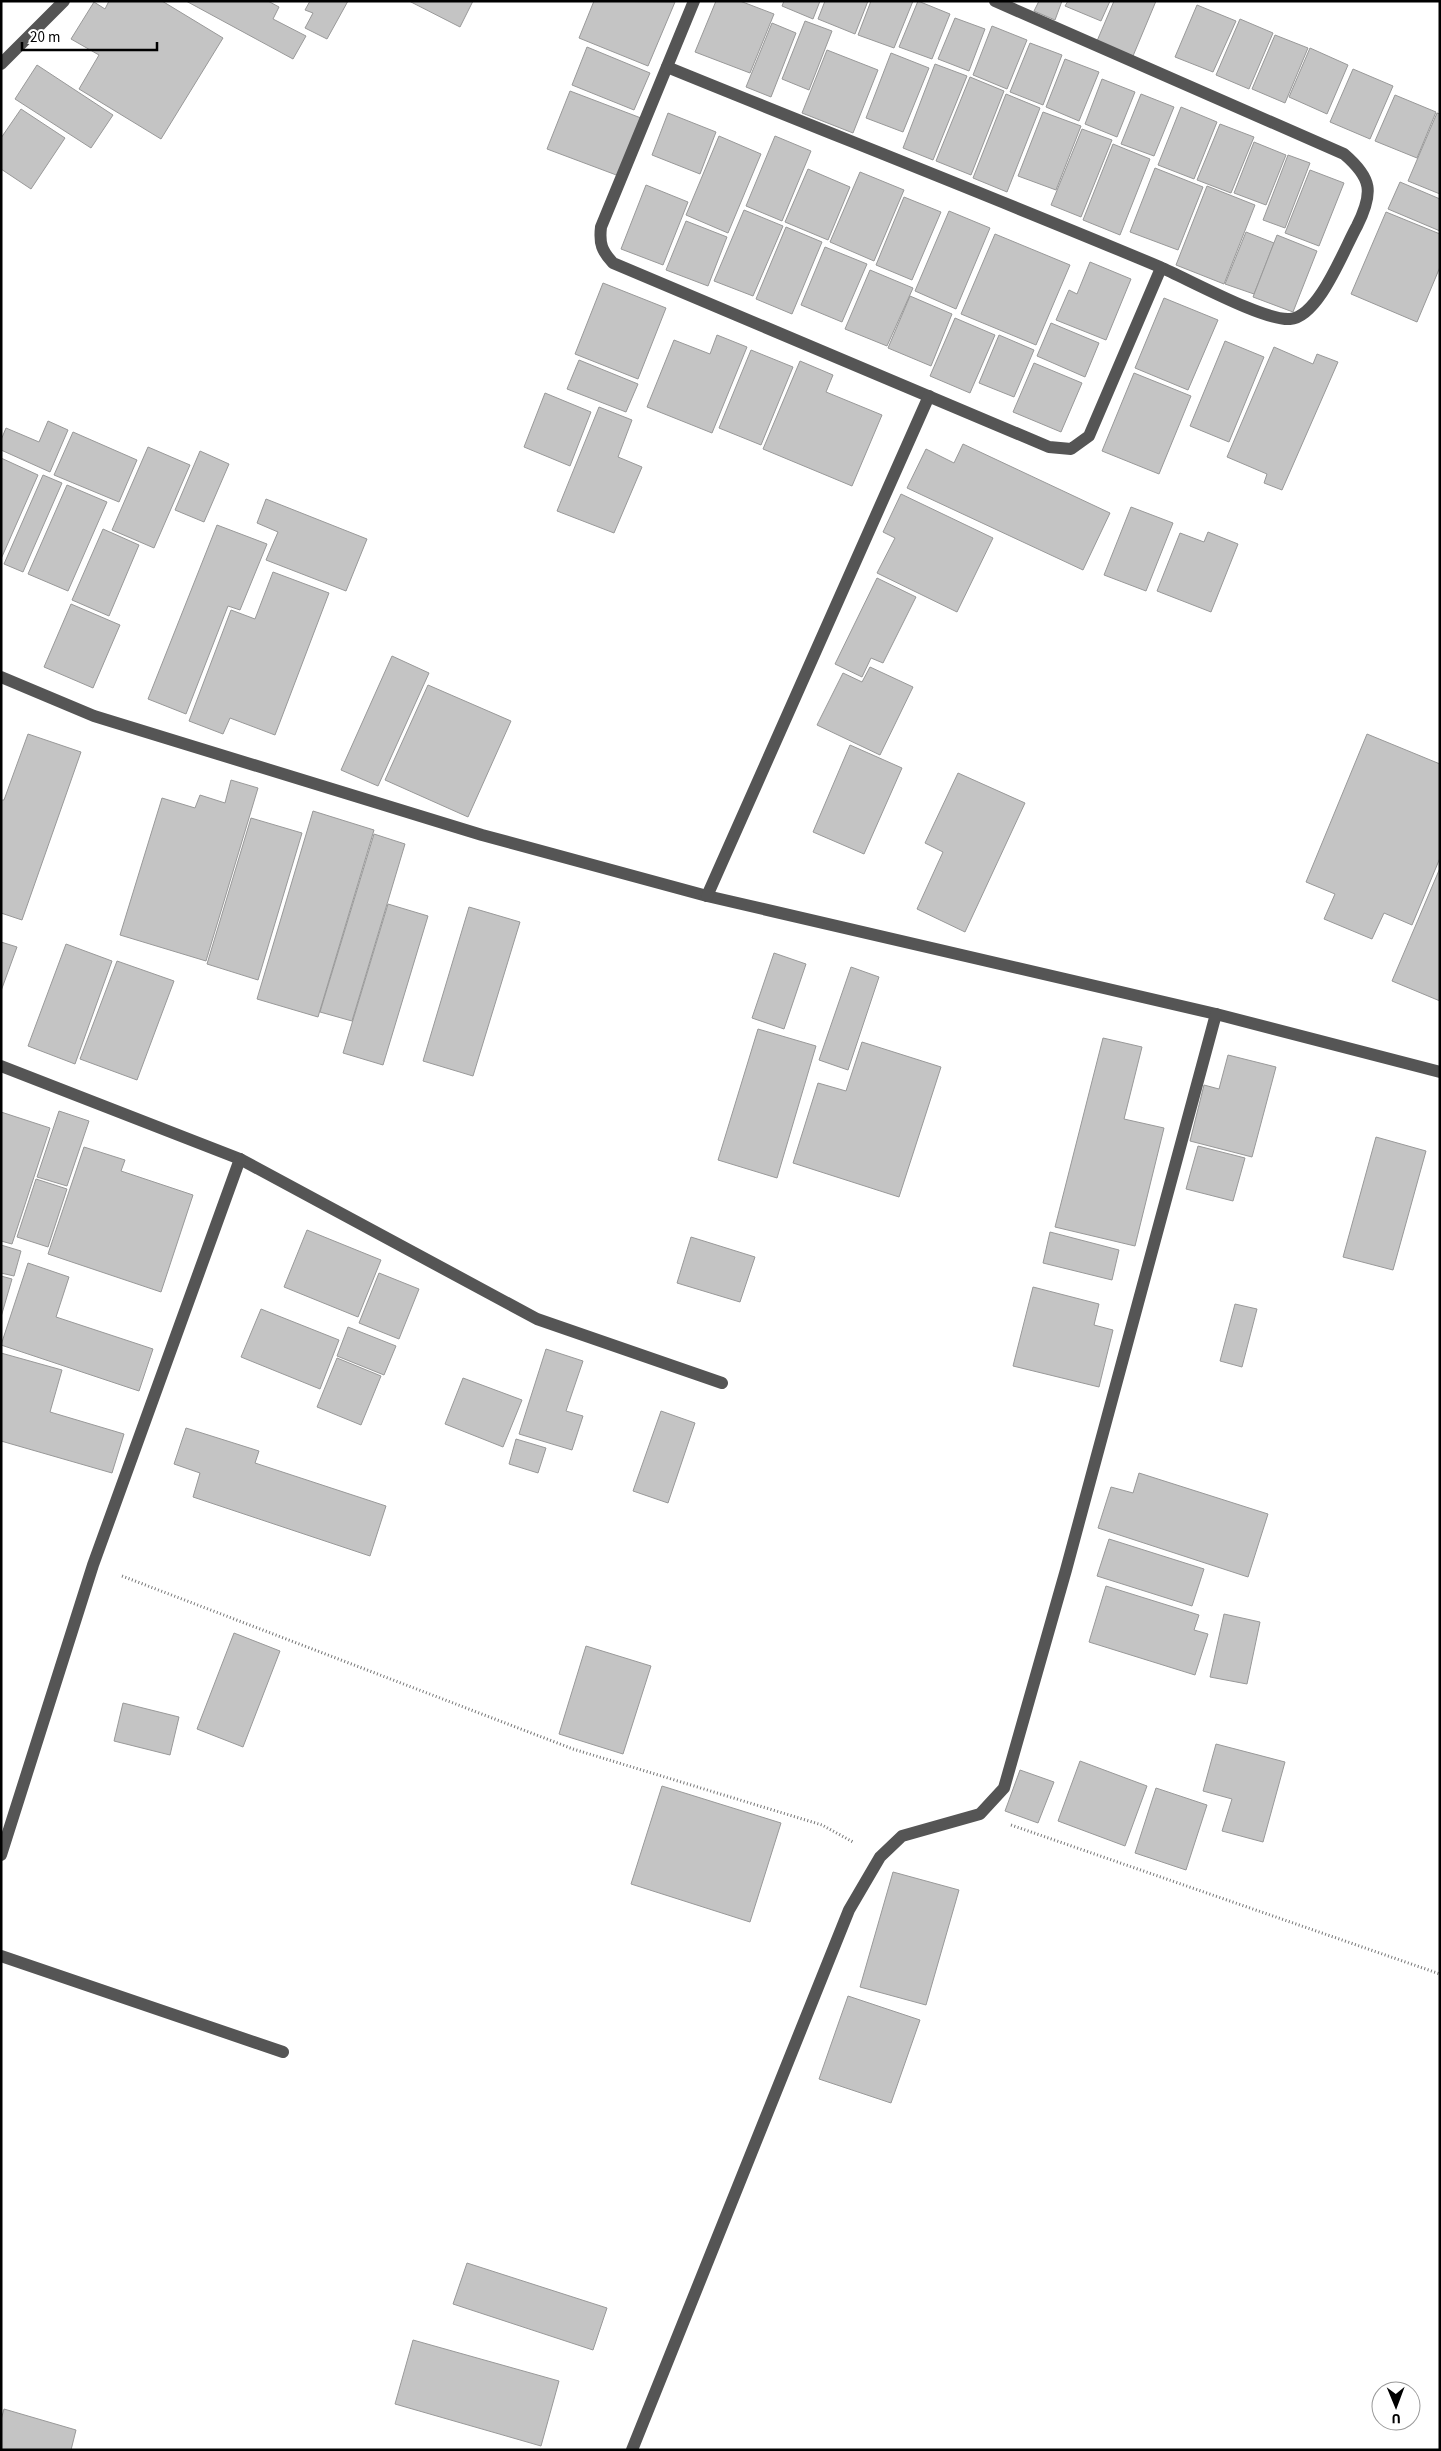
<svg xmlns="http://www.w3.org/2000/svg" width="1441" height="2451" font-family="'Source Sans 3',sans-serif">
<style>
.building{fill:#c4c4c4;stroke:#999}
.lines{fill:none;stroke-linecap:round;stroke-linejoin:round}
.path{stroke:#777;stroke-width:3;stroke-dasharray:1 2.5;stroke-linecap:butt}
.minor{stroke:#555;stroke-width:12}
</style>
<rect width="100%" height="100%" fill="#fff"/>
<g class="building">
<path d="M109 1H162L223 38 161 139 79 89 99 55 71 39 94 2 105 9Z"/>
<path d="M186 1H268L279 7 273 19 306 36 293 59Z"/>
<path d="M310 1H348L327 39 305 28 313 13 305 10Z"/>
<path d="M409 1H473L460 27Z"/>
<path d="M594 1 675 2 648 66 579 38Z"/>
<path d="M716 1H740L774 14 750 73 695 52Z"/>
<path d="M784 1H820L813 19 782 6Z"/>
<path d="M825 1H868L855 34 818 19Z"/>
<path d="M871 1H913L894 48 858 35Z"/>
<path d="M918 1 950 14 932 59 899 47Z"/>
<path d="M1039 1H1062L1055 20 1034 11Z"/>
<path d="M1068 1H1110L1101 21 1065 6Z"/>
<path d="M1114 1H1156L1133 56 1097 41Z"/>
<path d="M1197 5 1236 21 1213 72 1175 57Z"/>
<path d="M955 18 985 29 969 71 938 59Z"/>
<path d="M1240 19 1273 33 1249 89 1216 75Z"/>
<path d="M805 21 832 31 809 90 782 79Z"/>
<path d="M772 23 796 33 771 97 746 87Z"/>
<path d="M992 26 1027 40 1007 89 973 75Z"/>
<path d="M1275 35 1308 48 1285 103 1252 89Z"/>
<path d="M1030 43 1062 55 1043 105 1010 92Z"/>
<path d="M587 47 650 73 634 110 572 85Z"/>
<path d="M1310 48 1348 65 1327 114 1289 97Z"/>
<path d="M827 50 878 70 853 133 802 113Z"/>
<path d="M891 53 929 68 903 132 866 118Z"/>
<path d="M1065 59 1099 72 1079 121 1046 107Z"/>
<path d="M935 64 967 76 933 160 903 148Z"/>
<path d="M37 65 113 115 91 148 15 99Z"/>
<path d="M1353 69 1393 86 1370 139 1330 122Z"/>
<path d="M970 77 1004 91 971 175 936 161Z"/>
<path d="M1102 79 1135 92 1117 137 1085 124Z"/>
<path d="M570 91 641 118 619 176 547 149Z"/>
<path d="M1006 94 1040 108 1007 192 973 178Z"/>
<path d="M1141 94 1174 107 1154 156 1121 144Z"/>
<path d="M1395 95 1436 112 1417 158 1375 141Z"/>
<path d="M1181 107 1217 122 1194 179 1158 165Z"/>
<path d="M21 109 65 138 31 189 1 169V138Z"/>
<path d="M1043 112 1081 126 1056 190 1018 176Z"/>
<path d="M668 113 716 132 700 174 652 155Z"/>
<path d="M1437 113 1440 114V194L1408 181Z"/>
<path d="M1220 124 1254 137 1231 193 1197 180Z"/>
<path d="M1082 129 1112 140 1081 217 1051 205Z"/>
<path d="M719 136 761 154 728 233 686 215Z"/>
<path d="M775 136 811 151 782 221 746 206Z"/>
<path d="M1254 142 1286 155 1266 205 1234 193Z"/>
<path d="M1113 144 1150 159 1120 235 1083 220Z"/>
<path d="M1288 155 1310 163 1285 228 1263 220Z"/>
<path d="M1155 168 1203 187 1178 250 1130 232Z"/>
<path d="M808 169 850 187 828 240 785 222Z"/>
<path d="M1310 170 1344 183 1319 246 1285 233Z"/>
<path d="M860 172 904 190 874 261 830 242Z"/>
<path d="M1400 182 1440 199V231L1388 209Z"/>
<path d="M646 185 688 202 663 265 621 249Z"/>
<path d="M1207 186 1255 205 1224 284 1176 265Z"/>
<path d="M904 197 941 212 912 280 876 265Z"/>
<path d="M744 210 783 226 753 296 714 281Z"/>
<path d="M949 211 990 228 956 309 915 291Z"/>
<path d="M1386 212 1440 234V267L1417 322 1351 294Z"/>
<path d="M686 221 727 237 708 286 666 270Z"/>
<path d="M786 227 822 242 792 314 756 299Z"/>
<path d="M1246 232 1274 243 1254 294 1225 284Z"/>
<path d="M995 234 1070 265 1036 345 961 314Z"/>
<path d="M1277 235 1317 251 1293 312 1253 297Z"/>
<path d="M825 247 867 264 842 322 801 305Z"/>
<path d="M1090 262 1131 279 1106 340 1056 320 1069 290 1077 294Z"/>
<path d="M870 270 913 288 887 346 845 329Z"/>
<path d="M603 283 666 308 638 379 575 354Z"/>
<path d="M910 296 952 314 931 366 888 348Z"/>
<path d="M1164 298 1218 320 1188 390 1135 368Z"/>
<path d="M955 318 995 335 970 393 930 376Z"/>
<path d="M1051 323 1099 343 1085 377 1037 356Z"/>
<path d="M717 335 747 347 712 433 647 407 674 340 710 354Z"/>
<path d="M999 335 1034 350 1014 397 979 383Z"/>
<path d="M1225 341 1264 357 1229 442 1190 426Z"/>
<path d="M1274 347 1313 364 1317 354 1338 362 1282 490 1264 483 1267 474 1227 457Z"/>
<path d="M751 350 793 367 761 445 719 428Z"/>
<path d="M579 360 638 384 626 412 567 389Z"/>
<path d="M800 361 833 375 826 392 882 415 852 486 763 449Z"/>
<path d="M1034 363 1082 383 1061 432 1013 412Z"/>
<path d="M1134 373 1191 396 1159 474 1102 451Z"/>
<path d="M545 393 591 412 570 466 524 447Z"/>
<path d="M599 407 632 420 618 457 642 467 614 533 557 511Z"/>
<path d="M48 421 68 430 50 472 1 450V440L6 428 39 442Z"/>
<path d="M73 432 137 460 119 502 54 475Z"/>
<path d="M963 444 1110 513 1083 570 907 488 926 449 954 463Z"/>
<path d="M148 447 190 465 154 548 112 530Z"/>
<path d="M200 451 229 464 204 522 175 510Z"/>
<path d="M1 458 38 475 1 559Z"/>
<path d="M43 475 62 483 23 572 4 564Z"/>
<path d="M67 485 107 502 68 591 28 574Z"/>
<path d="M901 494 993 538 957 612 877 573 895 538 883 532Z"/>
<path d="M266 499 367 539 346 591 266 560 278 532 257 523Z"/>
<path d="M1131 507 1173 523 1146 591 1104 575Z"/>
<path d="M217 525 267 544 240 610 228 606 186 714 148 699Z"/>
<path d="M103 529 139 545 109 616 72 600Z"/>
<path d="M1208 532 1238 544 1211 612 1157 591 1180 533 1204 542Z"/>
<path d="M273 572 329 593 275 735 230 718 223 734 189 721 231 610 255 619Z"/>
<path d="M877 578 916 597 883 663 871 658 862 677 835 664Z"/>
<path d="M71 604 120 625 93 688 44 667Z"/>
<path d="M392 656 429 673 378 786 341 770Z"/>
<path d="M870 667 913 687 880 755 817 725 843 673 862 682Z"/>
<path d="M428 685 511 721 468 817 385 780Z"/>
<path d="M28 734 81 752 22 920 1 913V800H4Z"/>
<path d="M1367 734 1440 764V858L1412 925 1384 913 1372 939 1324 919 1335 894 1306 882Z"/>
<path d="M850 745 902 768 864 854 813 832Z"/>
<path d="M958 773 1025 803 965 932 917 909 943 852 925 843Z"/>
<path d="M231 780 258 788 206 961 120 935 162 798 195 808 200 795 225 803Z"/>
<path d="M313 811 374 830 318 1017 257 999Z"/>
<path d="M251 818 302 833 258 980 207 964Z"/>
<path d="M374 834 405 844 352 1021 320 1012Z"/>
<path d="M1440 868V1001L1392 981Z"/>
<path d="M388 904 428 916 383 1065 343 1053Z"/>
<path d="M469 907 520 922 473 1076 423 1061Z"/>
<path d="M1 942 17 947 1 991Z"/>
<path d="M66 944 112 961 75 1064 28 1046Z"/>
<path d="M774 953 806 964 784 1029 752 1018Z"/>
<path d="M117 961 174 981 137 1080 80 1059Z"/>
<path d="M851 967 879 977 848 1070 819 1060Z"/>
<path d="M758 1029 816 1046 777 1178 718 1160Z"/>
<path d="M1103 1038 1142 1047 1124 1119 1164 1128 1135 1246 1055 1227Z"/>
<path d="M862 1042 941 1067 899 1197 793 1163 818 1083 846 1091Z"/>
<path d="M1228 1055 1276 1067 1252 1157 1190 1141 1204 1085 1219 1089Z"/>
<path d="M59 1111 89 1121 67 1186 37 1177Z"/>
<path d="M1 1112 50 1128 12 1244 1 1241Z"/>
<path d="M1376 1137 1426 1151 1393 1270 1343 1257Z"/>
<path d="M1198 1146 1245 1158 1233 1201 1186 1189Z"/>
<path d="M84 1147 125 1160 121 1171 193 1195 161 1292 48 1254Z"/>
<path d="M36 1179 67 1189 48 1247 17 1237Z"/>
<path d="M307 1230 381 1260 358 1317 284 1287Z"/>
<path d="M1050 1232 1119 1250 1112 1280 1043 1263Z"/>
<path d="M691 1237 755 1257 740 1302 677 1283Z"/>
<path d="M1 1245 21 1251 14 1276 1 1273Z"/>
<path d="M28 1263 69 1277 56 1317 153 1349 139 1391 1 1345Z"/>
<path d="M379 1273 419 1289 399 1339 359 1323Z"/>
<path d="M1 1276 12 1279 1 1317Z"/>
<path d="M1033 1287 1099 1304 1094 1325 1113 1330 1099 1387 1013 1366Z"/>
<path d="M1235 1304 1257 1309 1242 1367 1220 1361Z"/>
<path d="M261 1309 339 1340 320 1389 241 1357Z"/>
<path d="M348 1327 396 1346 384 1375 337 1356Z"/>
<path d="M546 1349 583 1361 566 1411 583 1416 572 1450 519 1434Z"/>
<path d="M1 1353 62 1370 50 1412 124 1434 112 1473 1 1441Z"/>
<path d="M337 1358 381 1376 361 1425 317 1407Z"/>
<path d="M463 1378 522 1400 503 1447 445 1424Z"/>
<path d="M661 1411 695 1423 668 1503 633 1491Z"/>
<path d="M186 1428 259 1451 255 1463 386 1506 370 1556 193 1497 200 1473 174 1464Z"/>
<path d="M516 1439 546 1448 538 1473 509 1464Z"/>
<path d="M1139 1473 1268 1514 1248 1577 1098 1528 1111 1487 1133 1493Z"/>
<path d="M1109 1539 1204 1569 1192 1606 1097 1576Z"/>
<path d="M1106 1586 1199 1615 1194 1630 1208 1634 1195 1675 1089 1642Z"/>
<path d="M1224 1614 1260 1622 1247 1684 1210 1677Z"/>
<path d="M234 1633 280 1651 243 1747 197 1729Z"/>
<path d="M586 1646 651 1666 623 1754 559 1734Z"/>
<path d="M123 1703 179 1717 170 1755 114 1741Z"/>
<path d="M1216 1744 1285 1762 1263 1842 1222 1831 1232 1799 1203 1791Z"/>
<path d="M1080 1761 1147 1786 1125 1846 1058 1821Z"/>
<path d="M1020 1770 1054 1782 1038 1823 1005 1811Z"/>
<path d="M662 1786 781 1823 750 1922 631 1884Z"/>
<path d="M1156 1788 1207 1805 1186 1870 1135 1853Z"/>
<path d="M893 1872 959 1890 926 2005 860 1987Z"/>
<path d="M848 1996 920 2020 891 2103 819 2079Z"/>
<path d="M467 2263 607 2308 593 2350 453 2304Z"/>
<path d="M413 2340 559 2381 541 2446 395 2404Z"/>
<path d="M4 2409 76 2430 71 2450H1V2420Z"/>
</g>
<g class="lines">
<g class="path">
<path d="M122 1576 573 1749 822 1825 853 1842"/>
<path d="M1011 1825 1440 1974"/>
</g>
<g class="minor">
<path d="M694 1 601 227C599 244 602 251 613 263L1049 447 1071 449 1089 436 1161 268"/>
<path d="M1 64 64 1"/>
<path d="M667 67C831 134 996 198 1160 267 1188 279 1264 321 1290 319 1319 317 1344 249 1357 226 1374 192 1372 178 1344 154L995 1"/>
<path d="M1 677 94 716 482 835 707 896 1216 1014 1440 1072"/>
<path d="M707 896 929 396"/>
<path d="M1 1066 240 1159 537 1319 722 1383"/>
<path d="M1 1855 93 1565 240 1159"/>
<path d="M1 1956 283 2052"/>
<path d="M632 2450 849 1910 880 1857 902 1836 980 1814 1004 1788 1066 1570 1216 1014"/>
</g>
</g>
<rect width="1441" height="2451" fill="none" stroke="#000000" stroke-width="5"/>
<g transform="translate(1396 2406) rotate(179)"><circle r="24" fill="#ffffff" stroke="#999999"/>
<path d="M0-4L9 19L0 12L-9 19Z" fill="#000000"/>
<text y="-8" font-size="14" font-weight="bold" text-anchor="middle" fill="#000000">U</text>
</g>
<path d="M22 42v8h135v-8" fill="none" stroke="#000000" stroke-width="2.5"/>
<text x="30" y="42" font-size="15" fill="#000000" stroke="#ffffff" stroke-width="4" paint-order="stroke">20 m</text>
</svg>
